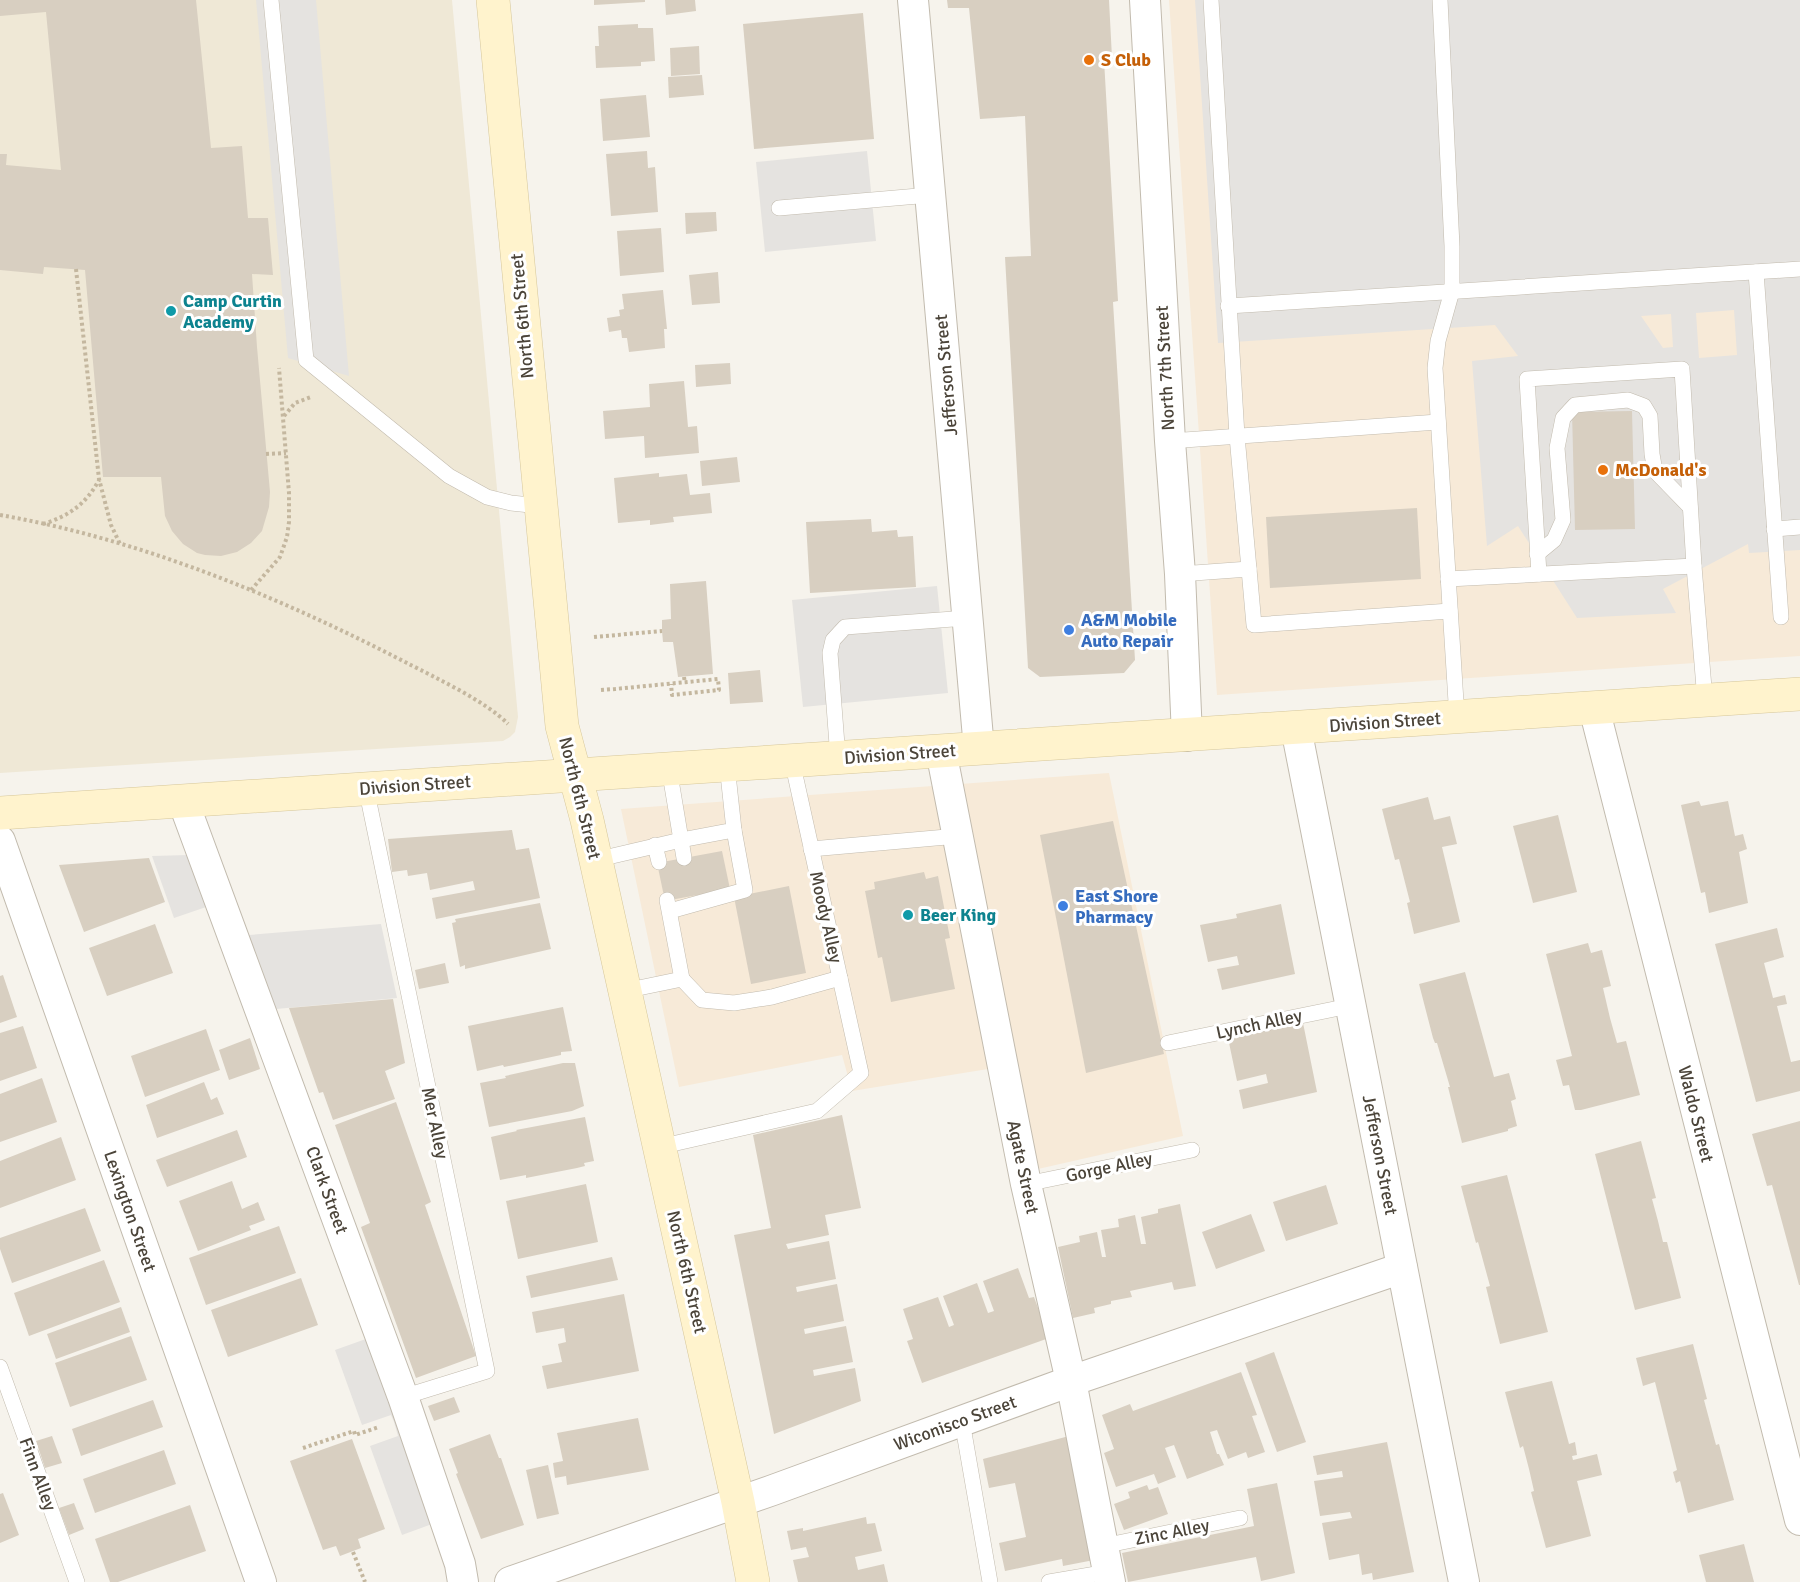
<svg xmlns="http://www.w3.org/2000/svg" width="1800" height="1582" font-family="Signika,sans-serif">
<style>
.commercial{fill:#f7ead8}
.education{fill:#efe8d6}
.parking{fill:#e5e3e0;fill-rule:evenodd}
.building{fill:#d8cfc1}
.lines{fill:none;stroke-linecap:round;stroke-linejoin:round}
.lane-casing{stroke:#c2bbae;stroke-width:16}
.street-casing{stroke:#c2bbae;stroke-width:32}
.secondary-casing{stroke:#d6c79b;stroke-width:34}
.path{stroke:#c4b79f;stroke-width:4;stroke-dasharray:3 3;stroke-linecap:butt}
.lane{stroke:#fff;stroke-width:15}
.street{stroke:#fff;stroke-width:30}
.secondary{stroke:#fff3cd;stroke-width:33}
.food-dot{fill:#e8710a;stroke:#fff;stroke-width:2}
.culture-dot{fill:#0f9aa8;stroke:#fff;stroke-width:2}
.shop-dot{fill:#3f7fe0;stroke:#fff;stroke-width:2}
.labels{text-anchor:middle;stroke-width:6;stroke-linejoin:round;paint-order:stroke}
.food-label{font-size:18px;font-weight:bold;fill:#c56008;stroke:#fff;text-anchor:start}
.culture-label{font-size:18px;font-weight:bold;fill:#0d838f;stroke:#fff;text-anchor:start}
.street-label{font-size:18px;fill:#4b4439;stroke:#fff}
.shop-label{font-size:18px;font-weight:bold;fill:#366cbe;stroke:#fff;text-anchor:start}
</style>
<rect width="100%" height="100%" fill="#f6f3ec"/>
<g class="commercial">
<path d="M1169 0H1800V656L1217 695Z"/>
<path d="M1109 773 1183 1136 1012 1175 988 1069 852 1091 842 1055 679 1087 621 809Z"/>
</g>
<path class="education" d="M0 0H452L518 717 515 732 510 737 503 741 0 773Z"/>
<g class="parking">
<path d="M256 0H316L349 376 288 358Z"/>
<path d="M1195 0H1800V550L1749 553 1748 544 1663 589 1676 613 1577 618 1518 526 1487 546 1472 361 1518 356 1495 325 1218 343ZM1734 310 1737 355 1699 358 1696 313ZM1671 314 1673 347 1663 348 1641 316Z"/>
<path d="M867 151 876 241 765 252 756 162Z"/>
<path d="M937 586 948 693 803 707 792 600Z"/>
<path d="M188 855 209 906 174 918 152 856Z"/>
<path d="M381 924 397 998 276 1009 249 935Z"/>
<path d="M377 1335 443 1520 402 1535 370 1446 398 1436 394 1422 391 1415 362 1425 335 1350Z"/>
</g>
<g class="building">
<path d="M0 0H196L211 148 242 146 248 218H268L273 275 252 274 257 347 270 492 269 507 262 531 251 543 237 552 221 556 205 555 197 553 183 544 172 531 165 516 161 477H103L85 270 44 267 43 274 0 270V154H7L6 165 61 170 46 12 0 16Z"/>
<path d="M594 0H645V2L594 5Z"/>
<path d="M665 0H695L696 11 666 15Z"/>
<path d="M947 0H1109L1112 58 1104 60 1118 301 1113 302 1135 660 1124 673 1040 677 1028 668 1005 257 1031 256 1025 116 980 119 969 8H948Z"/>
<path d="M863 13 874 139 754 149 743 24Z"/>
<path d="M638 24V28H653L655 61 641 62V66L596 68 595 46H599L598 26Z"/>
<path d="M699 46 700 74 671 76 670 48Z"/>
<path d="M702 75 704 95 669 98 668 77Z"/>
<path d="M646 95 650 137 603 141 600 99Z"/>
<path d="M647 151 648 168 655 167 658 212 611 216 606 154Z"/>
<path d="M716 212 717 231 686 234 685 213Z"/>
<path d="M661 228 664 272 620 276 617 231Z"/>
<path d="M718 272 720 303 692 305 689 275Z"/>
<path d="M663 290 667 329H664L665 348 629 352 627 338H622L621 330 609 332 607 318 620 316 619 310 624 309 622 294Z"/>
<path d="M730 363 731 384 696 387 695 365Z"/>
<path d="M684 381 688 427 697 426 699 453 645 458 644 436 605 439 603 411 650 407 649 384Z"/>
<path d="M1632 411 1635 529 1575 530 1572 412Z"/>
<path d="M737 457 740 482 702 486 700 461Z"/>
<path d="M659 473V477L687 474 690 495 710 493 712 513 673 517 674 522 650 525V520L618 523 614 478Z"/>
<path d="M1417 508 1421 579 1270 588 1266 517Z"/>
<path d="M871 519 872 532 897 530 898 537 913 536 916 587 810 593 806 522Z"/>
<path d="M706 581 713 674 678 677 673 642H663L662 631V620L671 619 670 584Z"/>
<path d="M760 670 763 702 730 704 728 673Z"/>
<path d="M1428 797 1434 820 1450 816 1457 844 1442 847 1460 922 1414 934 1407 903 1410 902 1399 859 1395 860 1382 809Z"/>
<path d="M1699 801 1701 806 1728 801 1735 836 1743 834 1747 849 1739 852 1748 903 1709 913 1705 892 1701 893 1681 805Z"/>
<path d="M1558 815 1577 892 1533 903 1513 826Z"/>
<path d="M1113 821 1164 1054 1086 1073 1040 835Z"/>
<path d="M512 830 516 850 529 848 540 898 436 919 432 898 475 890 473 881 430 890 427 873 408 876 407 870 392 872 388 839Z"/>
<path d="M722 851 730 889 665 901 657 863Z"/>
<path d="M149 858 165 902 84 932 59 865Z"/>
<path d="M924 872 926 879 938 876 950 938 945 939 955 989 891 1002 882 957 878 958 865 891 875 889 874 882Z"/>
<path d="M789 886 806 973 751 984 734 897Z"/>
<path d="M540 903 551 949 465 969V965L460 967 452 923 456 922 455 919Z"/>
<path d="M1281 904 1295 974 1222 990 1217 969 1239 965 1237 956 1208 962 1200 925 1237 918 1236 914Z"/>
<path d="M155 924 173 973 107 996 89 948Z"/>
<path d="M1777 928 1784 957 1764 963 1773 998 1785 995 1787 1004 1777 1006 1791 1062 1800 1060V1091L1756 1102 1715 944Z"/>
<path d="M1588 943 1591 953 1602 950 1611 986 1603 988 1610 1018 1617 1043 1626 1041 1640 1095 1581 1110H1575L1569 1085 1563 1086 1556 1060 1572 1056 1546 954Z"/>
<path d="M445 963 449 983 419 989 415 970Z"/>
<path d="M1465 972 1494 1077 1509 1073 1516 1099 1511 1101 1517 1126 1508 1129V1131L1462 1143 1448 1087H1450L1437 1043H1435L1433 1038 1419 984Z"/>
<path d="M3 975 17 1017 0 1023V976Z"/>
<path d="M393 999 405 1063 385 1071 395 1099 333 1120 323 1092 319 1093 289 1008Z"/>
<path d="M563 1007 572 1051 561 1052V1055L504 1067 503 1065 477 1071 468 1026Z"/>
<path d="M1302 1018 1317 1092 1243 1109 1239 1090 1268 1083 1266 1074 1237 1081 1228 1038Z"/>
<path d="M23 1026 37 1068 0 1081V1033Z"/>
<path d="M206 1029 220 1070 145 1097 131 1056Z"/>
<path d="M250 1038 260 1069 229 1080 219 1050Z"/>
<path d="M563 1063H575L584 1106 572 1111 489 1127 480 1083 506 1078 505 1076Z"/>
<path d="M42 1078 57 1122 0 1142V1094Z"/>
<path d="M204 1082 211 1100 217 1097 224 1114 157 1138 146 1105Z"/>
<path d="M396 1102 431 1202 425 1205 426 1208 476 1356 416 1378 361 1227 370 1223 335 1125Z"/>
<path d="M842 1115 861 1208 825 1215 829 1235 786 1244 788 1249 829 1241 836 1279 796 1287 797 1292 837 1284 844 1321 804 1329 805 1334 846 1326 853 1362 813 1370 814 1376 855 1368 861 1401 774 1434 734 1235 771 1228 753 1135Z"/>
<path d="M585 1117 594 1161 584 1163 585 1166 577 1168 526 1178V1175L500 1180 491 1137 517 1131 516 1130Z"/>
<path d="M1800 1121V1285H1799L1772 1185 1767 1186 1752 1134Z"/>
<path d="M237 1130 247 1157 167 1187 156 1160Z"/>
<path d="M61 1137 76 1180 0 1208V1161Z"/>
<path d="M1641 1141 1656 1198 1652 1199 1658 1221 1663 1242H1667L1681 1298 1635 1310 1595 1154Z"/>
<path d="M1507 1175 1548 1332 1500 1344 1486 1287 1490 1286 1478 1242 1476 1243 1461 1186Z"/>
<path d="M232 1181 242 1209 258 1202 265 1220 249 1226 251 1230 198 1251 179 1201Z"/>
<path d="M586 1184 598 1242 518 1259 506 1201Z"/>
<path d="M1326 1185 1338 1224 1286 1241 1273 1202Z"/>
<path d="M1180 1204 1196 1286 1174 1290 1172 1282 1130 1291 1132 1297 1111 1301V1304L1094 1308 1095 1313 1073 1318 1058 1247 1080 1242 1079 1236 1097 1232 1102 1257H1106L1101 1230 1119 1227 1118 1219 1135 1215 1141 1244H1146L1141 1217 1158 1213V1209Z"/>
<path d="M85 1208 101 1251 12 1283 0 1249V1238Z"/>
<path d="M1251 1214 1265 1251 1216 1269 1202 1232Z"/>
<path d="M279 1226 296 1273 206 1305 189 1258Z"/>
<path d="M612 1257 618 1280 531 1298 526 1276Z"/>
<path d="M104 1260 120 1302 29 1336 14 1293Z"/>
<path d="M1018 1268 1029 1298 1034 1297 1049 1338 922 1383 907 1341 913 1339 903 1309 938 1297 949 1327 954 1325 943 1296 977 1283 988 1313 994 1311 983 1281Z"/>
<path d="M301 1278 318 1325 228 1357 211 1310Z"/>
<path d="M624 1294 639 1371 547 1389 542 1366 562 1362 558 1344 566 1342 564 1328 536 1333 532 1312Z"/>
<path d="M121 1307 130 1332 56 1359 47 1334Z"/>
<path d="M131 1336 147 1380 70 1407 55 1363Z"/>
<path d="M1693 1344 1707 1399 1704 1400 1716 1445 1719 1444 1734 1500 1688 1513 1680 1481 1676 1483 1673 1472 1677 1470 1655 1382 1643 1386 1636 1358Z"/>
<path d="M1274 1352 1306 1442 1277 1452 1245 1363Z"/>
<path d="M1241 1372 1257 1415 1252 1416 1265 1452 1248 1458 1246 1452 1228 1459 1217 1430 1210 1432 1217 1454H1219L1224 1465 1187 1479 1174 1445 1165 1448 1176 1477 1158 1484 1154 1474 1116 1487 1104 1453 1114 1449 1102 1415 1130 1404 1133 1411Z"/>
<path d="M1552 1381 1569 1444 1575 1442 1577 1455 1572 1456 1573 1460 1597 1454 1602 1475 1577 1481 1591 1536 1546 1548 1531 1492 1534 1491 1529 1469 1523 1446 1520 1448 1505 1392Z"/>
<path d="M454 1397 460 1412 434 1421 428 1406Z"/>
<path d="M153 1400 163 1427 81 1456 72 1429Z"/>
<path d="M638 1418 649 1470 567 1485 566 1476 555 1478 553 1463 563 1461 557 1433Z"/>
<path d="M490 1434 499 1458H501L524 1525 481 1539 456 1474 458 1473 449 1449Z"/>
<path d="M52 1436 62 1463 45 1468 36 1441Z"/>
<path d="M1069 1436 1094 1560 1063 1566 1062 1559 1005 1571 999 1543 1026 1537 1015 1483 989 1488 983 1459Z"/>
<path d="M352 1439 385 1529 358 1539 361 1548 340 1556 336 1546 323 1550 290 1461Z"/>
<path d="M1387 1442 1414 1572 1373 1580 1372 1573 1362 1575 1359 1554 1329 1560 1322 1523 1352 1518 1350 1512 1320 1516 1314 1481 1343 1477 1342 1471 1317 1475 1313 1456Z"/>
<path d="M164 1450 176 1484 95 1513 83 1479Z"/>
<path d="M548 1465 559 1514 537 1519 526 1470Z"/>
<path d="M1277 1483 1295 1573 1261 1581 1256 1557 1128 1582 1122 1553 1254 1526 1247 1489Z"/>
<path d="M1147 1485 1149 1490 1158 1487 1168 1514 1124 1530 1114 1504 1130 1498 1128 1492Z"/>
<path d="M3 1493 19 1535 0 1543V1494Z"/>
<path d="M74 1503 84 1529 69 1535 59 1508Z"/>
<path d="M190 1505 206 1551 118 1582H110L95 1539Z"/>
<path d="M866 1517 867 1524 875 1523 882 1551 855 1557 858 1570 884 1564 888 1582H798L793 1560 809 1557 806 1547 791 1550 787 1531 803 1528V1531Z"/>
<path d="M1744 1544 1754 1582H1706L1699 1555Z"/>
</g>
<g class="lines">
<g class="lane-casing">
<g id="lane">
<path d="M271 0 306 360 449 476 487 497 511 503 540 506"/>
<path d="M1211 0 1237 436 1249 569"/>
<path d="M1440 0 1452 246V291L1438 341 1435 368 1457 718"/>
<path d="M779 208 930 195"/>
<path d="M1756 272 1781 617"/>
<path d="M1228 306 1800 269"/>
<path d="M1170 441 1438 422"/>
<path d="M1774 529 1800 527"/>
<path d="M1537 554 1554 540 1563 520 1557 448 1563 418 1575 405 1628 400 1644 406 1650 416 1652 454 1655 471 1690 507"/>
<path d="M1180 574 1249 569 1254 625 1450 611"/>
<path d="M1539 574 1527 379 1682 369 1694 566 1705 700"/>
<path d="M1448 579 1694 566"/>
<path d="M838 758 830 653 833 640 845 627 967 618"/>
<path d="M669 768 681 840 734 830 727 765"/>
<path d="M366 788 487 1371 403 1397"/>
<path d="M655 845 659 862"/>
<path d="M811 849 958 836"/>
<path d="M595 860 681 840 684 858"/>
<path d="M667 900 682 979"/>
<path d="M670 911 745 890 734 830"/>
<path d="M624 991 682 979 702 1000 734 1003 772 997 840 978"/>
<path d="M1168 1043 1349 1006"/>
<path d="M659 1147 817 1111 861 1073 792 761"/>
<path d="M1026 1184 1192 1150"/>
<path d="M0 1367 77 1582"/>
<path d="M962 1421 990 1582"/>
<path d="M1103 1546 1240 1518"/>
<path d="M1049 1582 1108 1572"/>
</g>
</g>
<g class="street-casing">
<g id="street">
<path d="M913 0 979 749"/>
<path d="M1145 0 1170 441 1180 574 1187 736"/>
<path d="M1594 708 1800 1520"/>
<path d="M1296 728 1464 1582"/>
<path d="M941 751 1026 1184 1071 1381 1110 1582"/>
<path d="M183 801 403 1397 460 1564 463 1582"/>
<path d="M0 841 261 1582"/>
<path d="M510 1582 773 1490 1071 1381 1402 1268"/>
</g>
</g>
<g class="secondary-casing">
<g id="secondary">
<path d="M493 0 562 726 587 820 738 1502 753 1582"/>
<path d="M0 813 1800 694"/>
</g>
</g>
<g class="path">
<path d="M76 269 99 479 111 525 120 544"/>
<path d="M284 416 295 403 311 397"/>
<path d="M266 454 286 453"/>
<path d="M0 515C143 540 279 597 407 663 436 678 487 702 508 724"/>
<path d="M43 524C69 516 86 504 99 480"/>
<path d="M251 590 280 557 287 537 289 522V493L279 368"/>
<path d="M594 637 662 631"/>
<path d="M684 677 685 683"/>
<path d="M601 690 615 689 718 679 719 690 672 695 671 684"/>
<path d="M303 1448 354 1431 355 1435 379 1427"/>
<path d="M353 1552 365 1582"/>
</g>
<use href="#lane" class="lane"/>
<use href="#street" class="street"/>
<use href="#secondary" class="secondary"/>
</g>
<g class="food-dot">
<circle cx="1089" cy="60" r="6"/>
<circle cx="1603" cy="470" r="6"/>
</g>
<g class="culture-dot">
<circle cx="171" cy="311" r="6"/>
<circle cx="908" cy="915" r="6"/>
</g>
<g class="shop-dot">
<circle cx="1069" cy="630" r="6"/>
<circle cx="1063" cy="906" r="6"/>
</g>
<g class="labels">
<g class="food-label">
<text x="1101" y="66">S Club</text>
<text x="1615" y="476">McDonald's</text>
</g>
<g class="culture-label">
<text x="183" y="307">Camp Curtin<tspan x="183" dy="21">Academy</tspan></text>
<text x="920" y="921">Beer King</text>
</g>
<g class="street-label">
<text transform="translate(522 316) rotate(-95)" y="6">North 6th Street</text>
<text transform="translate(1165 368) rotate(-93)" y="6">North 7th Street</text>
<text transform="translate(946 375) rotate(-95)" y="6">Jefferson Street</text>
<text transform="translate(1385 722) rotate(-4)" y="6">Division Street</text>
<text transform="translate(900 754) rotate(-4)" y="6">Division Street</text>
<text transform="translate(415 785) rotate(-4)" y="6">Division Street</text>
<text transform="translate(580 798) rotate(76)" y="6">North 6th Street</text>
<text transform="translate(826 917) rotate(77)" y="6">Moody Alley</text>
<text transform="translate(1259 1024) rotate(-12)" y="6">Lynch Alley</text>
<text transform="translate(1696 1114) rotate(76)" y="6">Waldo Street</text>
<text transform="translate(435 1123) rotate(78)" y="6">Mer Alley</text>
<text transform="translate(1380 1155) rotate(79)" y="6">Jefferson Street</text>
<text transform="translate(1023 1167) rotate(78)" y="6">Agate Street</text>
<text transform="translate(1109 1167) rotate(-12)" y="6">Gorge Alley</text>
<text transform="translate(327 1190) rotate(70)" y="6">Clark Street</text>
<text transform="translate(130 1211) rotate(71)" y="6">Lexington Street</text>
<text transform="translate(687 1272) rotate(77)" y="6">North 6th Street</text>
<text transform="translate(955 1423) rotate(-20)" y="6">Wiconisco Street</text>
<text transform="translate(38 1474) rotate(70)" y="6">Finn Alley</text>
<text transform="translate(1172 1532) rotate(-11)" y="6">Zinc Alley</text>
</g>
<g class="shop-label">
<text x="1081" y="626">A&amp;M Mobile<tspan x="1081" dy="21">Auto Repair</tspan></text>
<text x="1075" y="902">East Shore<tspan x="1075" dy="21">Pharmacy</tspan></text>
</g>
</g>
</svg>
